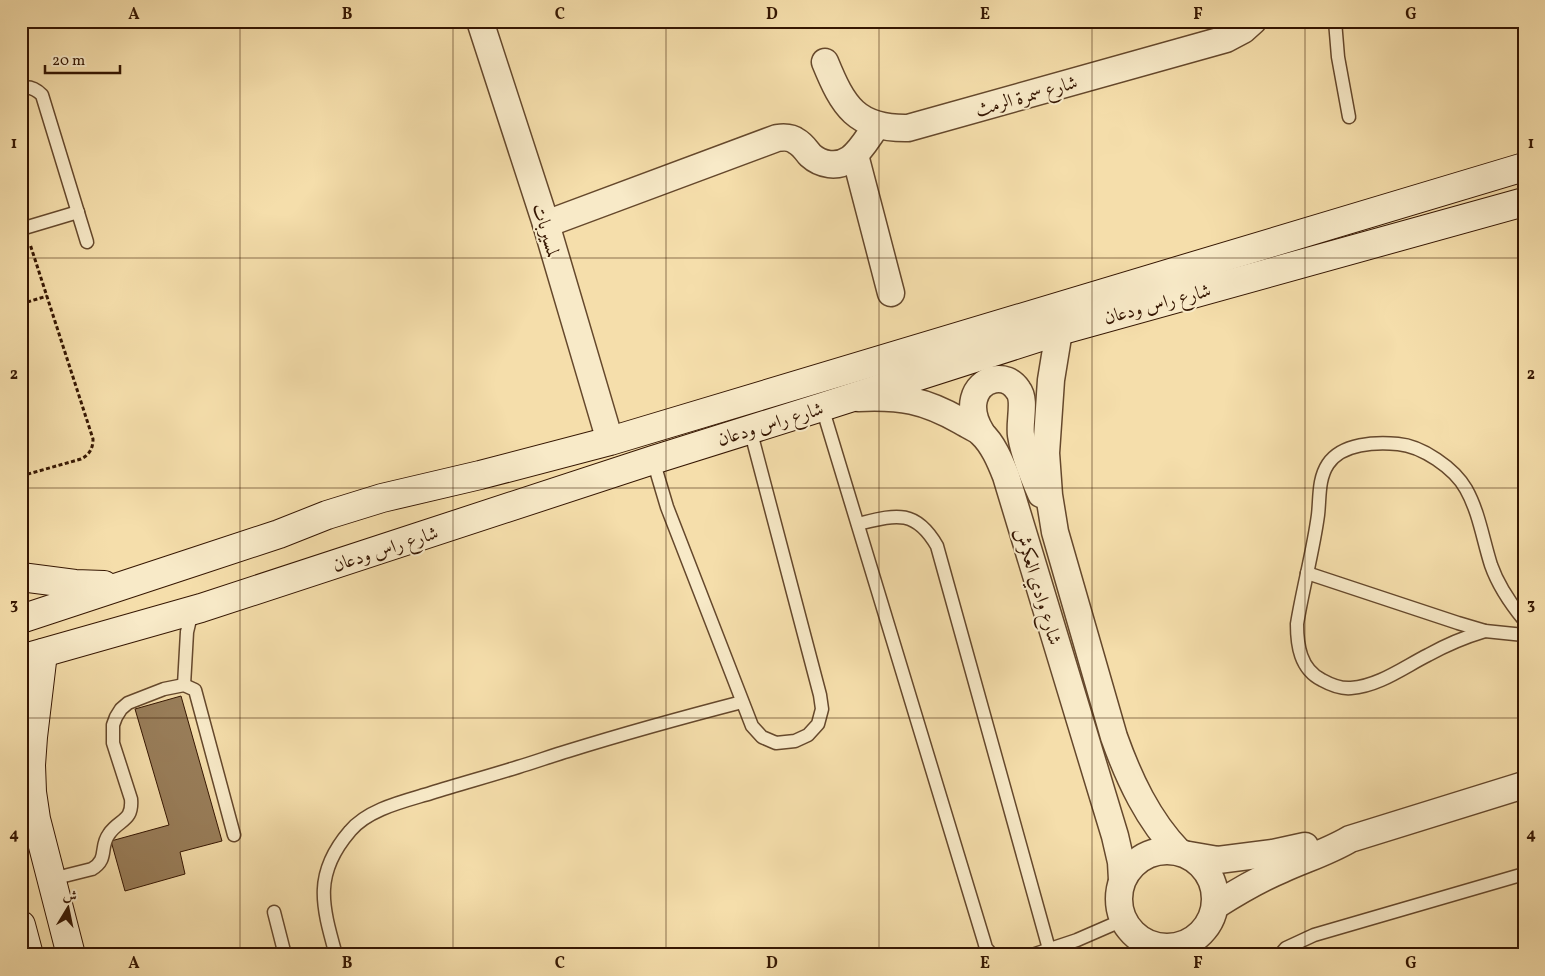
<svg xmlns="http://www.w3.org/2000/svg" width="1545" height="976" font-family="Vollkorn,Amiri,serif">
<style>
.building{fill:#997e5a;stroke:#351602}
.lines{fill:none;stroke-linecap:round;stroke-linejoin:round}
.lane-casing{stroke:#65482c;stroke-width:15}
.street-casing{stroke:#65482c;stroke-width:29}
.secondary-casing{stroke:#351602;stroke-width:30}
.path{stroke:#351602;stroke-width:3;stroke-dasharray:4 2.5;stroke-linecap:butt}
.lane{stroke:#f8eac8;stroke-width:12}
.street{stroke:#f8eac8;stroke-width:26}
.secondary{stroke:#f8eac8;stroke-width:28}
.grid{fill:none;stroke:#351602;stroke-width:1;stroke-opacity:0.55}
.labels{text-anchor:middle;stroke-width:4;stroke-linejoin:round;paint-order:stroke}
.street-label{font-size:19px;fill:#351602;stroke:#f8eac8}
.neatline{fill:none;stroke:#351602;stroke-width:2}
.grid-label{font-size:16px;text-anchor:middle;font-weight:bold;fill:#351602}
</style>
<rect width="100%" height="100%" fill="#f5deab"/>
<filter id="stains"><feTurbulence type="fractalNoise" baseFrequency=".004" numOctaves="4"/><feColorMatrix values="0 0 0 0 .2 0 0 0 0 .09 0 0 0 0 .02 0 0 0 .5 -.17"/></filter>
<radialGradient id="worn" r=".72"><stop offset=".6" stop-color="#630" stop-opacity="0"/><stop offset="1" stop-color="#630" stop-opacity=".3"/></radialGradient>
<path class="building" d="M181 696 222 841 180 852 185 874 125 891 111 841 169 825 135 709Z"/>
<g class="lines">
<g class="lane-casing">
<g id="lane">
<path d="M1335 21 1338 57 1349 117"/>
<path d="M21 88C29 86 36 89 42 95L87 242"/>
<path d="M21 229 78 212"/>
<path d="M822 407 984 941 986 948 992 955"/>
<path d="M653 460 667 507 752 726 762 737 776 743 795 741 808 735 818 724 822 709 820 695 750 429"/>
<path d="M858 524C895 515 915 508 937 546L1049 949"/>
<path d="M1307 573 1458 623 1485 631 1524 635"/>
<path d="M1485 631C1465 637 1446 645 1428 655 1404 667 1379 686 1351 688 1340 689 1331 685 1322 680 1300 669 1297 645 1297 624 1303 587 1313 552 1318 515 1320 498 1318 479 1328 464 1342 443 1376 442 1398 444 1422 446 1454 468 1466 489 1479 512 1483 540 1491 565 1498 585 1510 603 1524 620"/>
<path d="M184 685 187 632 192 611"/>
<path d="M52 879 92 869C109 859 99 847 109 834 119 819 133 822 131 799L113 743V725L116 717 121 709 128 703 164 689 184 685 195 690 234 835"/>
<path d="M274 912 285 955"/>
<path d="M336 955C322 905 313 874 350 831 368 809 405 801 431 793 460 784 489 776 518 767 535 762 551 756 568 751 626 733 684 717 742 702"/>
<path d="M1032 955 1077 940 1123 920"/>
<path d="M1280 955 1286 948 1314 935 1524 874"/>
</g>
</g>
<g class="street-casing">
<g id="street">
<path d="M480 21 546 224 610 441"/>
<path d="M825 62C843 106 856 129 908 128L1226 39 1243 30 1253 21"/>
<path d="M855 155 891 293"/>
<path d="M546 224 777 138C784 137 791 137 796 141 802 144 806 150 810 155 821 165 837 168 850 159 861 151 869 136 877 125"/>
<path d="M1059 331 1051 380 1046 453 1049 495 1055 532 1114 737C1129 779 1148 820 1179 852"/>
<path d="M858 398C901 396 924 400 961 421 967 425 976 428 981 433 993 444 1000 461 1006 476L1115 836 1121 862 1122 880"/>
<path d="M981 432C975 422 971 411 974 399 979 378 1006 371 1018 390 1026 400 1019 422 1021 435 1024 455 1033 476 1041 494"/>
<circle cx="1167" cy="899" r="48"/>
<path d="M1189 855 1218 860 1273 853 1305 846"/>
<path d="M1215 906C1237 892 1259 879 1283 869 1305 859 1328 852 1350 839L1524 785"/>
</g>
</g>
<g class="secondary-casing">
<g id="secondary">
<path d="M21 577 75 584 104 585"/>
<path d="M21 619 197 561 279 534 327 515 382 498 480 475 610 441 1524 167"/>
<path d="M43 653 33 737 31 765 32 792 36 819 71 955"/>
<path d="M21 659 201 608 653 460 822 407 1059 331 1524 202"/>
<path d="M21 925 29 955"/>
</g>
</g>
<g class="path">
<path d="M21 304 47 296"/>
<path d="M21 476 81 459C89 455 93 449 93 439L30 244"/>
</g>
<use href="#lane" class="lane"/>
<use href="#street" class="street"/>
<use href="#secondary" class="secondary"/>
</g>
<path class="grid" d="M240 21V955M453 21V955M666 21V955M879 21V955M1092 21V955M1305 21V955M21 258H1524M21 488H1524M21 718H1524"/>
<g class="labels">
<g class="street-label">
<text transform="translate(1026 95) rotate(-16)" y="7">شارع سمرة الرمث</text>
<text transform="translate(547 230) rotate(73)" y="7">لمسيربات</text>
<text transform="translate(1157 303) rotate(-15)" y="7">شارع راس ودعان</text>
<text transform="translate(770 423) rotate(-17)" y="7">شارع راس ودعان</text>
<text transform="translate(385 548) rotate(-18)" y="7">شارع راس ودعان</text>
<text transform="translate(1039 586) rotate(73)" y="7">شارع وادي العكرش</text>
</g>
</g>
<rect width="1545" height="976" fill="none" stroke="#f5deab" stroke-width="55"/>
<g transform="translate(68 908) rotate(10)" stroke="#f8eac8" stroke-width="4" paint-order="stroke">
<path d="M0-4L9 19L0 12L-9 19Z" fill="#351602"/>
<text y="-8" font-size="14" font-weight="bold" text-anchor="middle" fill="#351602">ش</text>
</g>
<path d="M45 65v8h75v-8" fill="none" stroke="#351602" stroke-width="2.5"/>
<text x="52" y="65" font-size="15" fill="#351602" stroke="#f8eac8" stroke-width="4" paint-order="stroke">20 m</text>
<rect x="28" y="28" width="1490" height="920" class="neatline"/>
<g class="grid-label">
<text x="134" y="19">A</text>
<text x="347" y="19">B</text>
<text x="560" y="19">C</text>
<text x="772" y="19">D</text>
<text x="985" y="19">E</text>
<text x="1198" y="19">F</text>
<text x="1411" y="19">G</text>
<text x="14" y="148">1</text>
<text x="1531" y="148">1</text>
<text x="14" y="379">2</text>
<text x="1531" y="379">2</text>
<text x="14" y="609">3</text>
<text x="1531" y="609">3</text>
<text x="14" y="839">4</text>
<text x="1531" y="839">4</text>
<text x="134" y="968">A</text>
<text x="347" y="968">B</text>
<text x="560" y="968">C</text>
<text x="772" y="968">D</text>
<text x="985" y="968">E</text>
<text x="1198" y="968">F</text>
<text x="1411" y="968">G</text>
</g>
<rect width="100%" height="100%" filter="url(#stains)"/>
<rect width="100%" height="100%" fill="url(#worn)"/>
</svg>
